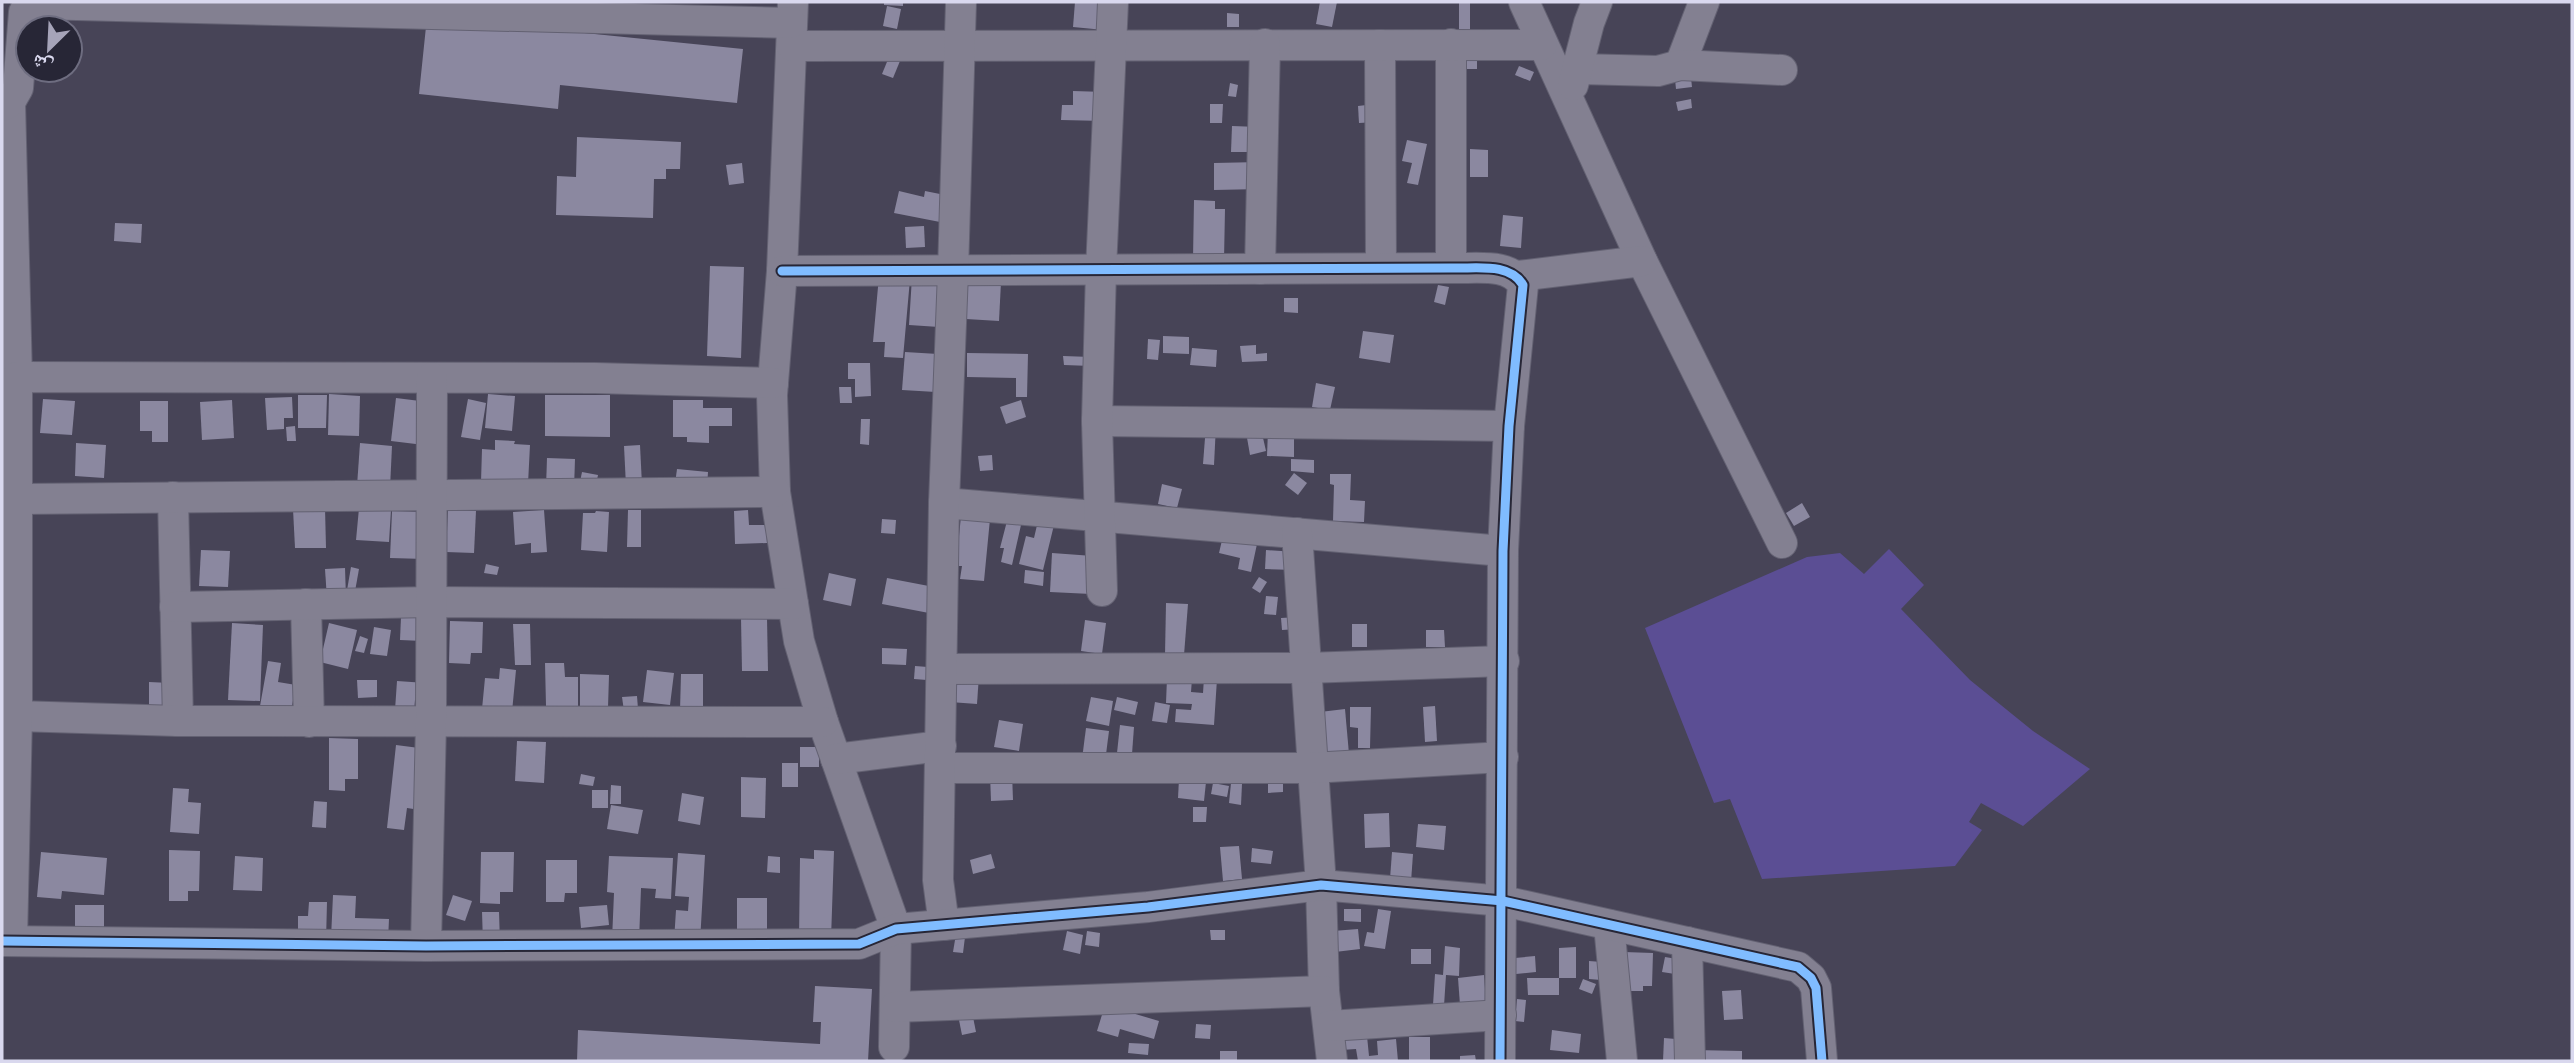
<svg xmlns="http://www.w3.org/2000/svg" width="2574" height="1063" font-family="'Open Sans','Noto Naskh Arabic',sans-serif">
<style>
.green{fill:#5b4e94}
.building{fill:#8b88a0}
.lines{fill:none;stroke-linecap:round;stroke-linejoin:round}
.minor-casing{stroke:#636172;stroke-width:32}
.minor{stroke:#838091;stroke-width:30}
.cycleway-casing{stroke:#272636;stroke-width:13}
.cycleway{stroke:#80bcff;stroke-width:9}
</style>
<rect width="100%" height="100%" fill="#474457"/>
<path class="green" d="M1889 549 1924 585 1901 609 1970 680 2033 731 2090 769 2023 826 1981 803 1969 822 1982 830 1955 866 1762 879 1730 799 1714 803 1645 628 1807 557 1840 553 1864 574Z"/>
<g class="building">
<path d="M884 2H903V6L884 5Z"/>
<path d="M1075 2H1106L1104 30 1073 27Z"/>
<path d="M1320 2H1337L1332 27 1316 24Z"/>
<path d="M1459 2H1470V30L1459 29Z"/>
<path d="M887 6 901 9 897 29 883 26Z"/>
<path d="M1227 13 1239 14V27H1227Z"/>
<path d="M46 17 65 19 64 28H44Z"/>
<path d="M427 17 743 49 737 103 560 85 558 109 419 94Z"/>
<path d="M1477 54V69H1459V55Z"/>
<path d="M889 57 900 61 893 78 882 74Z"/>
<path d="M1519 66 1534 72 1530 81 1515 75Z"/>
<path d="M1690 69 1692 87 1676 89 1674 70Z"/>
<path d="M1230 83 1238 85 1236 97 1228 96Z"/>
<path d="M1073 91 1105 92 1104 121 1061 120 1062 105H1073Z"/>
<path d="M1691 99 1692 108 1678 111 1676 102Z"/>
<path d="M1210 104H1223L1222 123H1210Z"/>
<path d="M1375 104 1377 122 1359 123 1358 106Z"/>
<path d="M1232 126 1259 127V152H1231Z"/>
<path d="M577 137 681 142 680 169H666V179H654L653 218 556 215 557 176 576 177Z"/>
<path d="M1407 140 1427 144 1418 185 1407 183 1412 163 1402 161Z"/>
<path d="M1470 149 1488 150V177H1470Z"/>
<path d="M1260 162 1261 189 1214 190V163Z"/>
<path d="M742 163 744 183 729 185 726 165Z"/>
<path d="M899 191 924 197 925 191 945 195 940 222 894 213Z"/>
<path d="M1194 200 1215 201V209H1225L1224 260 1193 259Z"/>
<path d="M1503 215 1523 217 1521 248 1500 246Z"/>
<path d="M115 223 142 224 141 243 114 241Z"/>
<path d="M924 226 925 247 906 248 905 227Z"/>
<path d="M710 266 744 267 741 358 707 356Z"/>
<path d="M879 276 910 279 903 358 884 357 885 342H873Z"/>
<path d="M912 277 942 280 939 327 909 325Z"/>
<path d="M968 280 1001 282 999 321 966 319Z"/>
<path d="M1438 285 1449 287 1445 305 1434 302Z"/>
<path d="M1284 298H1298V313L1284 312Z"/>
<path d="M1363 331 1394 335 1390 363 1359 358Z"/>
<path d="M1163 336 1189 337V354L1163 353Z"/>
<path d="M1148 339 1160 340 1158 360 1147 359Z"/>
<path d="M1256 345V354L1267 353V361L1242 362 1240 346Z"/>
<path d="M1192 348 1217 350 1216 367 1190 365Z"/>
<path d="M905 352 938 354 936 392 902 390Z"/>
<path d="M967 353 1028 354 1027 397H1016V378L967 377Z"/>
<path d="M1063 356 1091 357V366L1064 365Z"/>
<path d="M848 363H870L871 396 855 397V379H848Z"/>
<path d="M1316 383 1335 387 1330 410 1312 407Z"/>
<path d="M839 387H851L852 403H840Z"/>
<path d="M329 394 360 396 359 436 328 435Z"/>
<path d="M488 394 515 396 512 431 485 428Z"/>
<path d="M298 395H327L326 428H298Z"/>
<path d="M545 395H610V437L545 436Z"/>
<path d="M292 397 293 418H284V429L267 430 265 398Z"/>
<path d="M396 398 428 402 424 445 391 441Z"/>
<path d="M43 399 75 401 72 435 40 433Z"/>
<path d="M468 399 486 403 480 440 461 437Z"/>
<path d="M232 400 234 438 202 440 200 402Z"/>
<path d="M673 400H703V408H732V426H709V443L687 442V437H673Z"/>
<path d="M1021 400 1026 417 1006 424 1000 407Z"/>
<path d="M140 401H168V442H152V431H140Z"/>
<path d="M861 419H870L869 445 860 444Z"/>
<path d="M1206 425H1216L1214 465 1203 464Z"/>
<path d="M295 426 296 441H287L286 427Z"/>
<path d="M1261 429 1266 451 1250 455 1246 432Z"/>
<path d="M1268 430H1294V457L1267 456Z"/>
<path d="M495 440 515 441 514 444 530 445 528 484 481 482 482 449 495 450Z"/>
<path d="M76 443 106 445 104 478 75 476Z"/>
<path d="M360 443 392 446 390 488 357 486Z"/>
<path d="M640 445 642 485 626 486 624 446Z"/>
<path d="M992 455 993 470 980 471 978 456Z"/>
<path d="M547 458 575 459 574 489 546 488Z"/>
<path d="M1291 459 1314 460V473L1291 471Z"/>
<path d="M677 469 708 472 707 488 675 484Z"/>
<path d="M582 472 598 475 595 489 579 487Z"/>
<path d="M1294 473 1307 483 1298 495 1285 485Z"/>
<path d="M1330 474H1351L1350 500 1365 501 1364 522 1333 521 1334 485 1330 484Z"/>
<path d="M1162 484 1182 489 1177 508 1158 504Z"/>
<path d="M1802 503 1810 517 1794 526 1786 513Z"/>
<path d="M325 508 326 548H295L293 509Z"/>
<path d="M359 508 391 510 389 542 356 540Z"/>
<path d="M448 510 476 511 474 553 446 552Z"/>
<path d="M544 510 547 552 531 553V543L515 545 513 512Z"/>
<path d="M628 510H641V547H627Z"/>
<path d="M748 510 749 525H766L767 543 735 544 734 511Z"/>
<path d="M392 511 427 512 425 559 390 558Z"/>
<path d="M596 511 609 512 607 552 581 550 583 513H595Z"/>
<path d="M961 516 990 519 984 581 960 579 962 566H956Z"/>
<path d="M882 519 896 520 895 534 881 533Z"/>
<path d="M1007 521 1021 525 1012 565 1001 562 1004 548H1000Z"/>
<path d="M1038 521 1054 525 1043 570 1019 564 1026 536 1034 538Z"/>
<path d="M1223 536 1257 544 1251 572 1238 569 1240 558 1219 553Z"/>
<path d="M201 550 230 551 228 587 199 586Z"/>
<path d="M1266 550 1296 552 1295 570 1265 569Z"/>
<path d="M1052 553 1093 556 1091 594 1050 592Z"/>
<path d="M486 564 499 567 497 575 484 573Z"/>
<path d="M351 567 359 569 354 597 346 596Z"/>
<path d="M345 568 346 598 327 599 325 569Z"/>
<path d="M1025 570 1044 572 1043 586 1024 583Z"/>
<path d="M829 573 856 579 851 606 823 600Z"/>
<path d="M1259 577 1267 582 1260 593 1252 588Z"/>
<path d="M887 578 934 587 929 613 882 604Z"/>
<path d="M1266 596 1278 597 1276 615 1264 614Z"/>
<path d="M1166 603 1188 604 1184 655H1165Z"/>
<path d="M401 617 424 618 423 641 400 640Z"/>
<path d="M1298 617V629L1282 630 1281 618Z"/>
<path d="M741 618H767L768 671H742Z"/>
<path d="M1085 620 1106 623 1102 654 1081 651Z"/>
<path d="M450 621 483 622 482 653H471L470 664 449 663Z"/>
<path d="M232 623 263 625 260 701 228 700Z"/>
<path d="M329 623 357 630 348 669 320 662Z"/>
<path d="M513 624H530L531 665H515Z"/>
<rect x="1352" y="624" width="15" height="23"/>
<path d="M374 627 391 630 387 656 370 654Z"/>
<path d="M1426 630H1444L1445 647H1426Z"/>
<path d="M360 636 368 639 364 653 355 651Z"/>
<path d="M882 648 907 649 906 665 882 664Z"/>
<path d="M268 661 281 663 278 682 296 685 291 711 260 706Z"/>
<path d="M545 663H564L565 677H578V707L546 706Z"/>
<path d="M915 666 928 667 927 680 914 679Z"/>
<path d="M500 668 516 670 512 712 482 709 485 678 499 679Z"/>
<path d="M647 670 674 673 670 705 643 702Z"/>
<path d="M952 673 979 675 977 704 950 702Z"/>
<path d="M580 674 609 675 608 708H580Z"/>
<path d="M681 674H703V711H680Z"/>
<path d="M1167 678 1192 679 1191 692 1203 693 1204 678 1217 679 1214 725 1175 722 1176 709 1191 710 1192 704 1166 703Z"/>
<path d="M357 680H377V697L358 698Z"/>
<path d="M397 681 426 683 425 701 415 700 414 711 395 710Z"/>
<path d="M149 682 170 683 169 706 149 705Z"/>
<path d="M637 696 638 709 624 711 622 697Z"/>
<path d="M1091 697 1113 701 1109 726 1086 721Z"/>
<path d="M1117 697 1138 702 1135 715 1114 710Z"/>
<path d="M1155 702 1170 705 1167 723 1152 721Z"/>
<path d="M1435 706 1437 741 1425 742 1423 707Z"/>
<path d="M1350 707H1371L1370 748H1358V728L1350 727Z"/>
<path d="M1345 709 1349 754 1324 756 1320 712Z"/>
<path d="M999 720 1023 724 1019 751 994 747Z"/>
<path d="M1120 725 1134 727 1132 754 1117 753Z"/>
<path d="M1086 728 1109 731 1105 762 1082 759Z"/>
<path d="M329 738 358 739V779H345V791L329 790Z"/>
<path d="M517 741 546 742 544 783 515 781Z"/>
<path d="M396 745 427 749 420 810 407 808 404 830 387 828Z"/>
<rect x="800" y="747" width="19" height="20"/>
<rect x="782" y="763" width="16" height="24"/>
<path d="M1012 773 1013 800 991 801 990 774Z"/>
<path d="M581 774 595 777 593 786 579 784Z"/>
<path d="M1268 776H1283V792L1268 793Z"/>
<path d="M741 777 766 778 765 818 741 817Z"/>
<path d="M1179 779 1206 782 1204 801 1178 798Z"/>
<path d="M1213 783 1229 786 1227 797 1211 794Z"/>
<path d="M1231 783 1242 784 1241 805 1229 803Z"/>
<path d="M611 785 621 786V804H610Z"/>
<path d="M173 788 189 789 188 802 201 803 199 834 170 832Z"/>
<rect x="592" y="790" width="16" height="18"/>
<path d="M682 793 704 797 700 825 678 821Z"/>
<path d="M314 801 327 802 326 828 312 827Z"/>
<path d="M611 805 643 810 638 834 607 829Z"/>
<path d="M1193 807H1207L1206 822H1193Z"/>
<path d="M1389 813 1390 847 1365 848 1364 814Z"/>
<path d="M1418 824 1446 826 1444 850 1416 847Z"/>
<path d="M1239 846 1242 879 1223 881 1220 847Z"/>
<path d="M1252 848 1273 851 1271 864 1251 862Z"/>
<path d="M169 850 200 851 199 891H188V901H169Z"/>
<path d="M814 850 834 851 831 939 799 938 800 858 814 859Z"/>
<path d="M41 852 107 858 104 895 62 891 61 899 37 897Z"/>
<path d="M481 852H514L513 892H500V904L480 903Z"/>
<path d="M1392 852 1413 854 1411 882 1390 879Z"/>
<path d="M678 853 705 855 700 942 674 941 676 910 688 911 689 897 675 896Z"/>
<path d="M991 854 995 868 973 874 970 860Z"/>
<path d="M235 856 263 858 262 891 233 890Z"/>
<path d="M609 856 673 858 671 899 655 898 656 889 641 888 639 941 612 940 614 893 607 892Z"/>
<path d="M768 856 780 857V873L767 872Z"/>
<path d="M546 860H577V893H565L564 902H546Z"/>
<path d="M333 895 356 896 355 918 389 919 388 941 331 938Z"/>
<path d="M453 895 472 901 465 921 446 915Z"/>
<rect x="737" y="898" width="30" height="43"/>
<path d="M309 902H327L326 941 298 940V916H308Z"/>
<rect x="75" y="905" width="29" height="36"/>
<path d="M607 905 609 925 581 928 579 907Z"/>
<path d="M1344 909H1361V922L1344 921Z"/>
<path d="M1378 909 1391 911 1385 949 1364 946 1367 932 1374 933Z"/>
<path d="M482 912H499L500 943H483Z"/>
<path d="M957 928 966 929 963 953 953 952Z"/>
<path d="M1358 929 1360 949 1335 952 1333 931Z"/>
<path d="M1210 930H1225V940H1211Z"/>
<path d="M1067 931 1083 935 1080 954 1063 950Z"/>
<path d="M1087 931 1100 933 1099 947 1085 945Z"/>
<path d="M1445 946 1460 948 1459 976 1446 975 1444 1006 1433 1005 1435 974 1443 975Z"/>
<path d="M1576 947V978H1559V948Z"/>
<rect x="1411" y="949" width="20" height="15"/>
<path d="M1624 952 1653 953 1652 986H1643V991H1623Z"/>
<path d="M1535 956 1536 972 1516 974 1515 958Z"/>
<path d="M1665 957 1677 959 1675 974 1662 972Z"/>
<path d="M1589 961 1602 962 1601 980 1589 979Z"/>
<path d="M1484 975 1486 1003 1460 1005 1458 978Z"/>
<path d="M1527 978H1559V995H1528Z"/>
<path d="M1583 979 1596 984 1592 994 1579 989Z"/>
<path d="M815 986 872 989 868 1061H577L578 1030 820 1044 821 1022H813Z"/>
<path d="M1741 990 1743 1019 1724 1020 1722 991Z"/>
<path d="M1517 999 1526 1000 1524 1022 1515 1021Z"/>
<path d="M1105 1005 1159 1021 1154 1039 1120 1029 1118 1037 1097 1031Z"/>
<path d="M972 1012 976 1032 962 1035 958 1015Z"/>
<path d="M1196 1024 1211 1025 1210 1039 1195 1038Z"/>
<path d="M1366 1026 1369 1056 1378 1055 1377 1041 1396 1039 1398 1061H1358L1356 1049 1341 1050 1339 1029Z"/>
<path d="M1552 1030 1581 1034 1579 1053 1550 1050Z"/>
<rect x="1409" y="1037" width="21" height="24"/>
<path d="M1664 1038 1676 1039 1675 1061H1663Z"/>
<path d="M1129 1043 1149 1044 1148 1055 1128 1053Z"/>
<path d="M1694 1050 1742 1051V1061H1694Z"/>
<rect x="1220" y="1051" width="17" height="10"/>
<path d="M1475 1055 1476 1061H1460V1056Z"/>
</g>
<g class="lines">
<g class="minor-casing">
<g id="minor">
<path d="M793 2 782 271 772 395 775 492 799 641 823 722 896 929 894 1047"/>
<path d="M1524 2 1642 261 1782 543"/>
<path d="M1451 44V268"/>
<path d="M1380 45 1381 268"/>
<path d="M792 46 1542 45"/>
<path d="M1680 65 1704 2"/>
<path d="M1579 69 1658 71 1680 65 1782 70"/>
<path d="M1573 85 1589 23 1597 2"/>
<path d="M10 102 17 377"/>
<path d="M2 106 10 102 18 88 24 12 28 6 37 4 791 23"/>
<path d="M1260 269 1265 44"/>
<path d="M782 271 1451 268C1476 269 1509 262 1523 285L1509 426 1503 551 1500 1061"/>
<path d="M1518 276 1642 261"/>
<path d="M1097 421 1509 426"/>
<path d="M173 497 178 721"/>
<path d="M18 499 775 492"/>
<path d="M944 503 1503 551"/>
<path d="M1297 533 1321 885 1324 991 1332 1061"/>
<path d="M1102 591 1097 421 1101 270 1113 2"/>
<path d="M306 604 309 722"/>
<path d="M175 607 431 602 793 604"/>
<path d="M942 669 1307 668 1504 661"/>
<path d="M17 716 178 721 823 722"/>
<path d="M836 759 941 746"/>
<path d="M940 768H1311L1503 757"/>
<path d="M944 925 938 880 944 503 953 272 961 2"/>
<path d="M1609 925 1622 1061"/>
<path d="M2 941 426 946 859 944 896 929 1148 907 1321 885 1503 901 1798 967 1811 978 1816 988 1822 1061"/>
<path d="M12 941 17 716V377L595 378 773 383"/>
<path d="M1687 942 1690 1061"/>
<path d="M426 946 431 722 432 378"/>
<path d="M895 1007 1324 991"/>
<path d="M1329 1026 1501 1015"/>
</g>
</g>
<use href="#minor" class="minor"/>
<g class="cycleway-casing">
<g id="cycleway">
<path d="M782 271 1451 268C1476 269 1509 262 1523 285L1509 426 1503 551 1500 1061"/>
<path d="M2 941 426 946 859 944 896 929 1148 907 1321 885 1503 901 1798 967 1811 978 1816 988 1822 1061"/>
</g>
</g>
<use href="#cycleway" class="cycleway"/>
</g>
<rect width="2574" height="1063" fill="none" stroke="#d9d8ee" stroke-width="7"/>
<g transform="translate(49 49) rotate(204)"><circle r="33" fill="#272636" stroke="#6e6d80" stroke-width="2"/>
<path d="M0-5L12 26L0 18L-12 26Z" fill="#a6a4b9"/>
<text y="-10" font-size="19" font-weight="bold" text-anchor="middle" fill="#d9d8ee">ش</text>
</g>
</svg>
